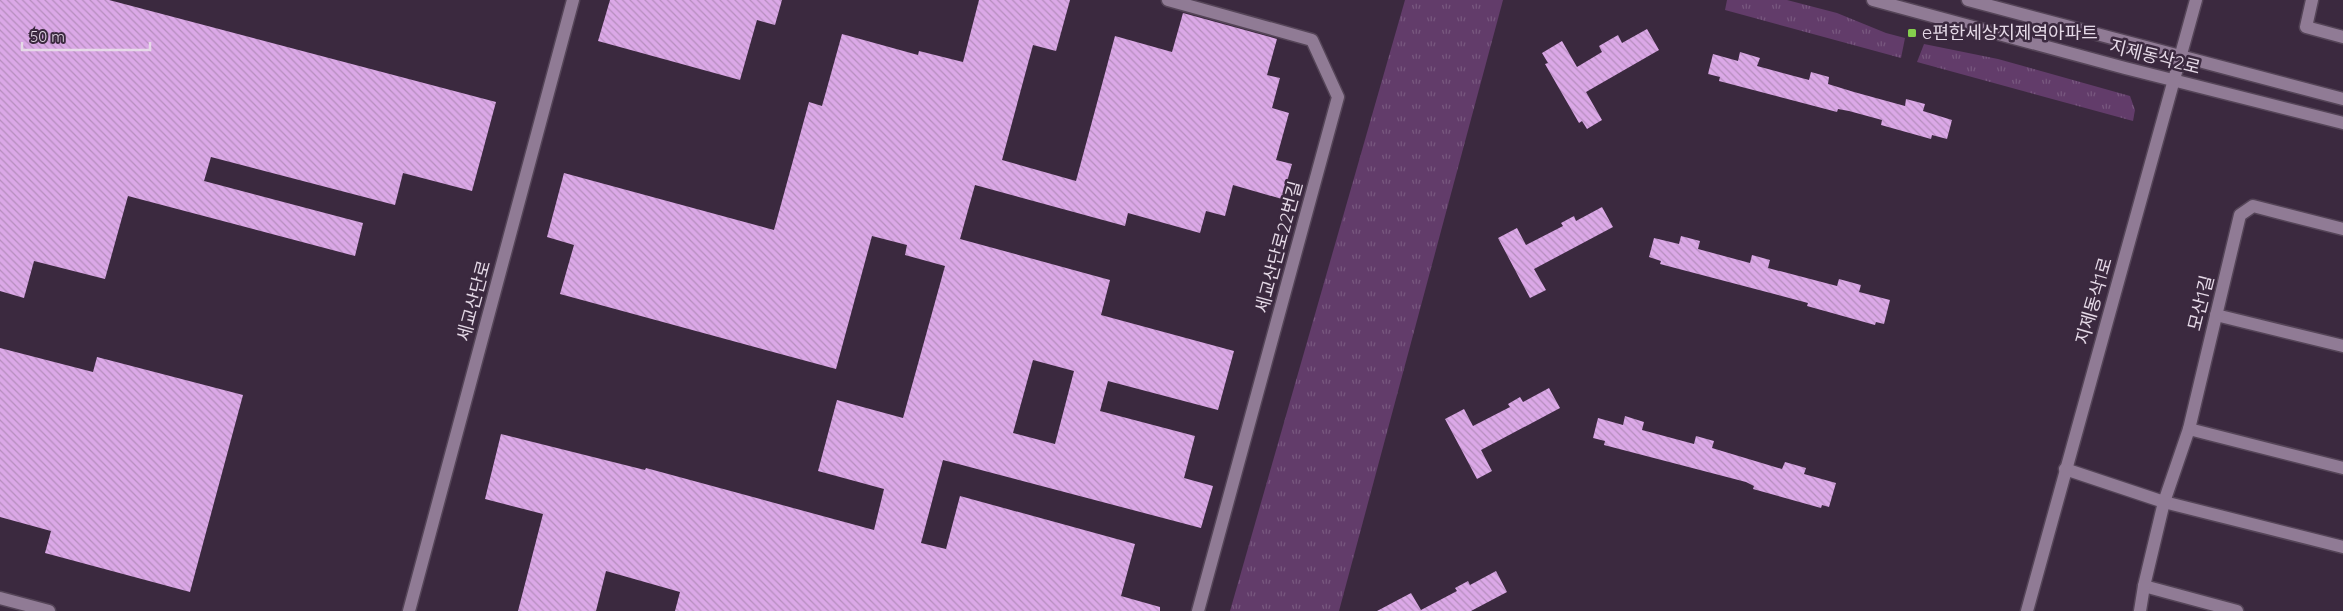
<svg xmlns="http://www.w3.org/2000/svg" width="2343" height="611" font-family="Quicksand,'Noto Sans KR',sans-serif">
<style>
.grass{fill:url(#grass-tufts)}
.building{fill:url(#building-back-hatch);fill-rule:evenodd}
.lines{fill:none;stroke-linecap:round;stroke-linejoin:round}
.minor-casing{stroke:#554558;stroke-width:15}
.minor{stroke:#907b95;stroke-width:12}
.poi-dot{fill:#85cf4d;stroke:#3b293f;stroke-width:2}
.labels{text-anchor:middle;stroke-width:5;stroke-linejoin:round;paint-order:stroke}
.poi-label{font-size:18px;fill:#e5d9e7;stroke:#3b293f;text-anchor:start}
.street-label{font-size:18px;fill:#e5d9e7;stroke:#3b293f}
</style>
<defs>
<pattern id="grass-tufts" width="24" height="20" patternUnits="userSpaceOnUse" patternTransform="scale(1.25)"><rect width="24" height="20" fill="#623c6a"/><path d="M3 7l-1-3M5 7V3M7 7l1-3M15 17l-1-3M17 17v-4M19 17l1-3" fill="none" stroke="#78587f"/></pattern>
<pattern id="building-back-hatch" width="6" height="6" patternUnits="userSpaceOnUse" patternTransform="scale(1.25)"><rect width="6" height="6" fill="#dba8e7"/><path d="M-1 5l2 2M0 0l6 6M5-1l2 2" fill="none" stroke="#b68ebe"/></pattern>
</defs>
<rect width="100%" height="100%" fill="#3b293f"/>
<g class="grass">
<path d="M1405 0H1503L1339 611H1230Z"/>
<path d="M1727 0H1787L1837 13 1886 33 1905 38 1901 58 1725 10Z"/>
<path d="M1924 44 1998 59 2130 96 2135 110 2133 121 1917 62Z"/>
</g>
<g class="building">
<path d="M0 0H109L496 102 472 191 403 173 395 205 211 157 204 181 363 223 355 256 128 196 105 279 34 261 24 298 0 291Z"/>
<path d="M610 0H782L775 25 757 20 740 80 598 41Z"/>
<path d="M979 0H1070L1056 51 1033 45 1002 160 1076 181 1115 36 1172 52 1183 13 1277 39 1267 75 1280 78 1272 108 1289 113 1276 160 1292 164 1282 199 1233 185 1225 216 1206 211 1200 233 1128 213 1125 226 975 185 960 239 1110 280 1101 315 1234 351 1218 410 1108 381 1100 411 1195 436 1184 478 1213 486 1201 528 943 460 921 543 946 549 960 496 1135 544 1121 596 1160 607V611H675L680 592 606 571 596 611H518L543 514 485 499 501 434 645 470 646 468 874 530 884 489 818 471 837 400 903 418 945 266 905 255 907 245 872 236 836 369 560 294 574 245 547 237 564 173 774 230 809 102 822 106 842 34 918 55 919 51 963 62ZM1033 360 1074 371 1055 444 1013 433Z"/>
<path d="M1647 29 1659 50 1586 92 1602 120 1587 129 1582 121 1579 123 1545 64 1548 63 1542 53 1562 41 1577 67 1602 52 1599 46 1618 35 1622 43Z"/>
<path d="M1740 52 1760 58 1757 66 1809 80 1811 72 1829 77 1828 84 1854 92 1905 106 1906 99 1925 104 1923 111 1952 120 1947 139 1932 135 1931 139 1881 125 1882 120 1849 111 1838 109 1837 112 1719 81 1720 77 1708 74 1713 54 1738 61Z"/>
<path d="M1602 207 1613 227 1534 269 1546 290 1530 298 1498 238 1517 228 1526 245 1563 226 1561 223 1574 216 1576 221Z"/>
<path d="M1681 236 1700 241 1698 249 1750 263 1752 255 1770 260 1768 268 1837 286 1839 279 1861 285 1859 292 1890 300 1884 324 1876 322 1875 325 1807 306 1808 303 1660 264 1661 261 1649 257 1654 238 1679 244Z"/>
<path d="M0 348 93 372 97 357 243 395 190 592 45 553 51 531 0 517Z"/>
<path d="M1549 388 1560 408 1481 450 1492 471 1477 479 1445 419 1464 409 1473 426 1510 407 1508 404 1520 397 1523 402Z"/>
<path d="M1625 416 1644 422 1642 430 1694 444 1696 436 1714 441 1712 448 1782 469 1785 462 1806 468 1804 474 1836 483 1829 507 1822 505 1821 508 1753 489 1754 486 1746 482 1604 445 1605 441 1593 438 1598 418 1623 425Z"/>
<path d="M1496 571 1507 592 1471 611H1377L1411 593 1421 610 1457 591 1455 588 1468 581 1470 585Z"/>
</g>
<g class="lines">
<g class="minor-casing">
<g id="minor">
<path d="M1168 0 1312 40 1338 97 1198 611"/>
<path d="M1873 0 2125 68 2343 123"/>
<path d="M1968 0 2343 99"/>
<path d="M2312 0 2306 27 2343 37"/>
<path d="M2216 315 2343 346"/>
<path d="M2189 429 2343 468"/>
<path d="M2065 469 2164 502 2343 547"/>
<path d="M2144 586 2237 611"/>
<path d="M0 598 49 611"/>
<path d="M409 611 573 0"/>
<path d="M2027 611 2196 0"/>
<path d="M2140 611 2144 586 2164 502 2189 429 2240 215 2253 206 2343 229"/>
</g>
</g>
<use href="#minor" class="minor"/>
</g>
<rect class="poi-dot" x="1907" y="28" width="10" height="10" rx="2.5"/>
<g class="labels">
<g class="poi-label">
<text x="1922" y="39">e편한세상지제역아파트</text>
</g>
<g class="street-label">
<text transform="translate(2155 57) rotate(14)" y="6">지제동삭2로</text>
<text transform="translate(1279 247) rotate(-75)" y="6">세교산단로22번길</text>
<text transform="translate(474 301) rotate(-75)" y="6">세교산단로</text>
<text transform="translate(2094 301) rotate(-74)" y="6">지제동삭1로</text>
<text transform="translate(2201 303) rotate(-76)" y="6">모산1길</text>
</g>
</g>
<path d="M22 42v8h128v-8" fill="none" stroke="#e5d9e7" stroke-width="2.5"/>
<text x="30" y="42" font-size="15" fill="#e5d9e7" stroke="#3b293f" stroke-width="4" paint-order="stroke">50 m</text>
</svg>
